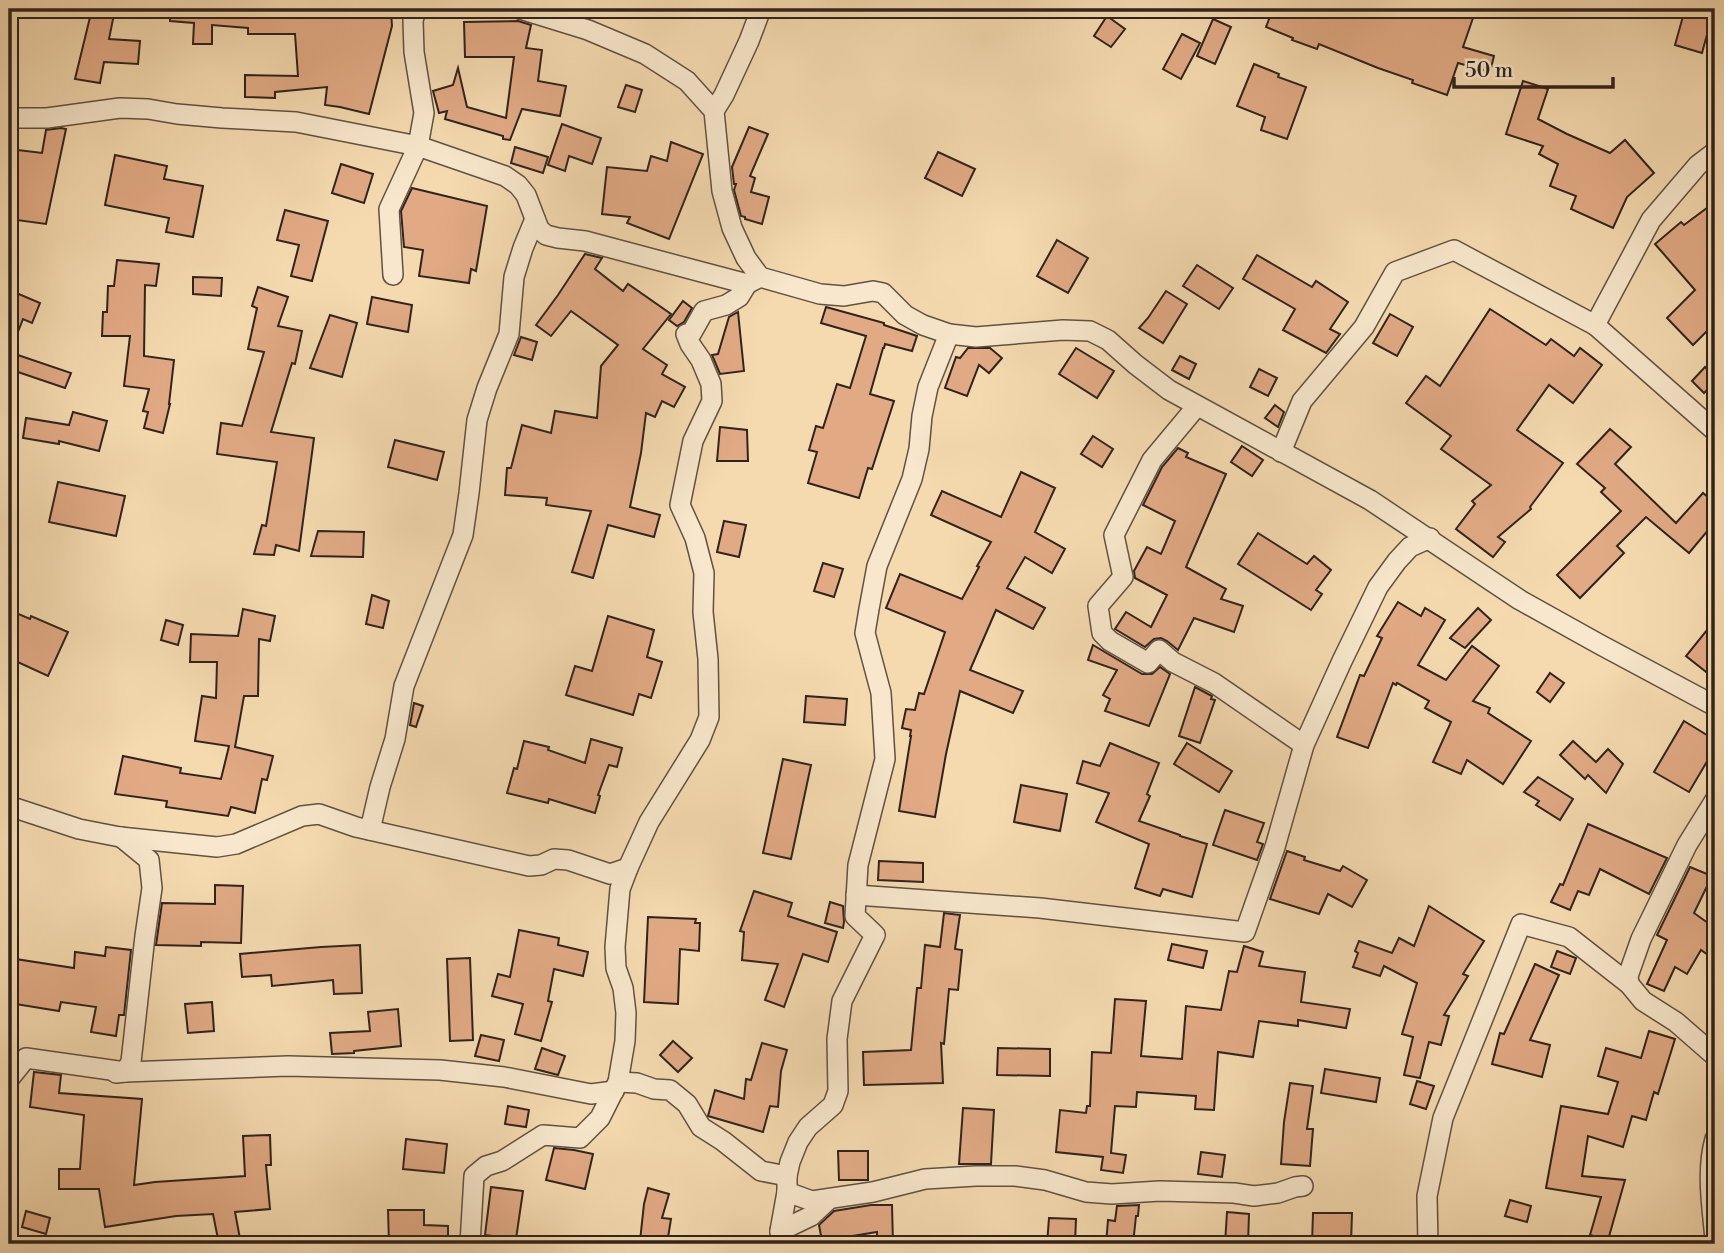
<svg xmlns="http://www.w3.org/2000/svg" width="1724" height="1253" font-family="'Libre Bodoni',serif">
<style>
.building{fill:#e1aa85;stroke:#30231d;stroke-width:2}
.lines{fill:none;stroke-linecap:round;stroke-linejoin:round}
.street-casing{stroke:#615142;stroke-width:22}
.street{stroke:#f8e7cc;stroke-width:19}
</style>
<rect width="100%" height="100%" fill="#f5dab0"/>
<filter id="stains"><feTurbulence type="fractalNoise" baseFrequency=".00286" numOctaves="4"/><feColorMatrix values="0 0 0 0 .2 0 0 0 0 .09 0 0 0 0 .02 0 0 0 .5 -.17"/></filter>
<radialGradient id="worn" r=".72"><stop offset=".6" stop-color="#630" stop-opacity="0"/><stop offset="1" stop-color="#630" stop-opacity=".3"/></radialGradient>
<g class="building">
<path d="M92 9H115L109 39 140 41 138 64 104 62 100 83 75 79Z"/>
<path d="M170 9H348L349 15 391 12 392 26 369 114 340 107 325 105 327 87 275 92V98L245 97V75L298 76 295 34H248V28L212 25V44H193L194 23 170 21Z"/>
<path d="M1273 9H1466L1464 15 1473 18 1463 47 1494 56 1490 72 1458 63 1447 95 1412 83 1413 80 1378 68 1319 44 1317 49 1292 40 1293 38 1266 27Z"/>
<path d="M1685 9H1714L1702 53 1675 45Z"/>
<path d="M1107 16 1125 29 1111 47 1094 36Z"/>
<path d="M1213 19 1231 27 1215 64 1197 56Z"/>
<path d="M518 21 531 25 526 48 542 50 538 81 566 86 560 116 522 109 510 140 503 139V136L445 119 447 111 439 113 433 91 453 85 458 68 467 107 506 118 514 57H465L464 22Z"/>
<path d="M1182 34 1200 43 1181 79 1163 69Z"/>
<path d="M1254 64 1279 74 1278 77 1306 87 1287 139 1261 130 1265 117 1237 106Z"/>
<path d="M1523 81 1548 89 1538 119 1567 134 1610 153 1625 140 1654 173 1627 197 1613 228 1571 209 1576 196 1550 186 1558 164 1539 154 1543 146 1506 134Z"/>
<path d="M626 85 642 90 635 112 618 107Z"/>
<path d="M562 124 601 138 592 164 569 156 565 171 548 165Z"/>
<path d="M749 127 768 134 750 176 755 178 751 192 769 197 762 224 745 219V217L741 216 734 190 736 184H734L732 167Z"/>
<path d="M61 128 66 129 46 224 9 219V149L42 153 46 130Z"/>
<path d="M671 142 703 154 669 239 627 223 630 217 602 214 607 167 647 171 651 156 667 161Z"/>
<path d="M515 147 548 157 543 173 511 163Z"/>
<path d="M938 152 975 169 962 196 925 178Z"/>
<path d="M115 155 167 166 164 179 203 186 193 237 166 232 169 218 105 205Z"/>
<path d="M341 164 373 174 364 203 332 193Z"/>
<path d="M412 188 487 206 476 271 471 269 469 283 419 276 423 250 404 247 401 211Z"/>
<path d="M1715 202V323L1693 345 1667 318 1695 290 1655 244 1681 222 1684 225Z"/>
<path d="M285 210 328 221 312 281 291 276 299 245 277 240Z"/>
<path d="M1057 240 1088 258 1068 293 1037 276Z"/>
<path d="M585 254 602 258 595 269 623 291 628 284 671 314 643 349 667 365 662 374 685 387 674 407 662 401 655 417 646 413 641 453 630 507 660 515 654 537 608 525 593 578 572 572 591 511 546 505 547 498 505 495 507 468H511L522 425 551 433 555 411 597 418 601 366 618 345 571 311 551 336 536 325 558 295Z"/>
<path d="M1257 255 1312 287 1316 281 1348 302 1330 329 1340 334 1326 353 1283 330 1295 309 1243 279Z"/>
<path d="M117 260 159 264 156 286 145 285 144 356 174 360 169 404H170L163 433 144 428 148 412 143 411 149 389 124 386 130 336H102L103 312H107L108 286H114Z"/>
<path d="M1197 265 1233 288 1219 309 1183 286Z"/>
<path d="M193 277 222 278 221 296 193 294Z"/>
<path d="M258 287 288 297 278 326 302 331 295 364 292 363 271 432 314 438 299 551 276 545 274 555 254 554 262 525 266 526 277 462 217 454 221 423 242 426 264 352 248 349 257 308 252 306Z"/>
<path d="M1166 291 1187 304 1163 343 1139 328 1148 318Z"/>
<path d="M14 292 40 303 32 323 23 319 10 352 9 351V303Z"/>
<path d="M372 297 412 305 408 332 367 324Z"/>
<path d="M683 301 692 308 684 322 677 326 669 320Z"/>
<path d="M826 307 884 323V325L917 336 912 351 885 344 884 348H883L870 394 894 401 872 469 868 468 859 498 808 483 817 452 809 450 816 426 823 428 837 384 850 388 866 336 821 323Z"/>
<path d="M1490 309 1546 345 1551 339 1574 356 1580 348 1602 365 1573 403 1549 385 1517 430 1563 463 1530 507 1531 509 1498 537 1505 542 1493 557 1456 529 1475 504 1472 501 1491 485 1441 449 1451 436 1406 403 1426 376 1440 386Z"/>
<path d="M738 312 744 371 720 374 712 355 718 354 729 317Z"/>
<path d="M1390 314 1413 327 1397 356 1373 343Z"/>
<path d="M330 315 357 323 342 377 310 368Z"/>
<path d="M521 337 537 342 532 360 514 355Z"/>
<path d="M968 348H990L1002 358 989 373 979 365 967 396 945 388 956 357 960 358Z"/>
<path d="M1076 348 1114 371 1097 398 1059 374Z"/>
<path d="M9 352 71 373 65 388 9 369Z"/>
<path d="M1180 356 1196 364 1189 379 1172 370Z"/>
<path d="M1705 367 1715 377V382L1704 393 1692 381Z"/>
<path d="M1259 369 1277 378 1268 396 1250 387Z"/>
<path d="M1275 405 1284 412 1278 427 1265 418Z"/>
<path d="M73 412 107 421 99 451 59 441V444L23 438 26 418 69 425Z"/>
<path d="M720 427 747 430 748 461H717Z"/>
<path d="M1610 429 1631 447 1615 464 1676 523 1703 493 1715 503V522L1689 553 1646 517 1617 546 1624 553 1580 598 1557 575 1621 511 1601 492 1605 488 1577 464Z"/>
<path d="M1093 436 1113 449 1102 467 1081 454Z"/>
<path d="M395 440 444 452 437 480 388 467Z"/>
<path d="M1242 446 1263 460 1252 476 1231 462Z"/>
<path d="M1178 448 1188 453 1186 457 1226 474 1186 567 1226 589 1221 599 1243 606 1234 632 1194 618 1178 650 1167 641 1161 638 1154 639 1145 647 1115 629 1126 612 1151 627 1167 595 1135 578 1134 571 1147 547 1161 554 1175 521 1143 505 1162 467Z"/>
<path d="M1021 472 1055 488 1035 532 1065 549 1052 573 1025 557 1007 588 1045 608 1033 629 996 610 970 670 1023 691 1013 713 960 691 946 754 935 817 899 811 911 736H910L911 730 902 728 906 709 915 710 919 693 924 694 945 632 886 608 900 574 962 599 979 567 977 566 991 542 931 515 942 491 1001 517Z"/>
<path d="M58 482 125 496 116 536 49 522Z"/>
<path d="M724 521 746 525 739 557 717 552Z"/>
<path d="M318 531 364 532 363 557 311 556Z"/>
<path d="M1258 533 1307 564 1314 556 1331 570 1316 590 1322 594 1311 610 1238 564Z"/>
<path d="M823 563 843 569 834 597 814 591Z"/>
<path d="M372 595 389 601 383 628 366 624Z"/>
<path d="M1398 602 1421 616 1425 608 1445 620 1418 665 1446 680 1472 646 1499 666 1473 701 1490 708 1488 713 1531 741 1503 784 1467 760 1461 774 1433 762 1451 722 1425 708 1429 701 1397 683 1396 685 1393 683 1368 748 1337 737 1360 675 1364 676 1382 638 1377 636Z"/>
<path d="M1478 608 1491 620 1465 648 1450 638Z"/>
<path d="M243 609 275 616 270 641 259 639 258 696H244L235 747 273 756 267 780 262 779 255 813 231 807 228 816 166 807 167 801 115 794 123 756 181 768 180 773 221 779 229 746 195 741 202 696 216 698 217 662H190L191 634 238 636Z"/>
<path d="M9 610 30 619 31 616 68 632 48 676 9 658Z"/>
<path d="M608 616 654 630 647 657 662 662 651 698 639 694 633 715 566 695 575 666 592 671Z"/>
<path d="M166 620 183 625 178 645 161 640Z"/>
<path d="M1715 620V679L1686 656Z"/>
<path d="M1093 645 1142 674H1152L1160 667 1170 674 1149 726 1105 711 1110 699 1103 695 1117 670 1088 660Z"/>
<path d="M1550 673 1564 683 1550 702 1537 692Z"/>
<path d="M1195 687 1208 694 1212 696 1211 699 1215 700 1200 743 1179 736Z"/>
<path d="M806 696 847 699 845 725 804 722Z"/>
<path d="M414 703 423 706 416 727 410 725Z"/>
<path d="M1684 721 1715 740V748L1689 792 1654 772Z"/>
<path d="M591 739 622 748 617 767 609 765 598 795 600 796 595 813 549 799 548 803 507 793 514 768 517 769 524 741 549 747 548 750 585 763Z"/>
<path d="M1573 741 1596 762 1608 749 1623 764 1606 793 1588 775 1585 779 1560 755Z"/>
<path d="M1110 743 1159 763 1147 794 1150 796 1139 821 1180 835V836L1207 844 1192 897 1163 889 1160 896 1135 888 1149 844 1096 822 1109 793 1077 783 1083 761 1100 766Z"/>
<path d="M1187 743 1232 771 1219 792 1174 764Z"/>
<path d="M783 759 811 765 791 859 763 853Z"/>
<path d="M1538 777 1573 799 1560 820 1536 805 1539 801 1524 792Z"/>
<path d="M1021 785 1067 794 1060 831 1014 822Z"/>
<path d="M1225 810 1264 823 1257 842 1263 844 1257 860 1213 845Z"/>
<path d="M1588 824 1667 858 1649 894 1600 869 1589 895 1578 891 1570 910 1551 902 1560 884 1563 885Z"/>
<path d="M1287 851 1305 857 1304 860 1340 871 1343 866 1367 880 1352 907 1328 894 1319 914 1270 899Z"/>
<path d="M879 861 923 863V882L878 880Z"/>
<path d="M1690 867 1712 876 1694 913 1715 928V960L1701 950 1687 974 1675 967 1664 991 1647 984 1667 940 1657 935Z"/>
<path d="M215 885 243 886 241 943 201 942V946L156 945 162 903 215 904Z"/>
<path d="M754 891 792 903 788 916 837 932 828 962 803 954 784 1007 765 1000 778 964 742 960 744 932 740 931Z"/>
<path d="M830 902 843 906 844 922 843 928 825 923Z"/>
<path d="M1429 906 1484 941 1463 974 1468 976 1444 1015 1449 1016 1441 1045 1429 1042 1420 1078 1404 1075 1413 1037 1402 1034 1417 983 1384 966 1380 976 1353 967 1358 953 1355 951 1359 941 1392 953 1399 938 1414 946Z"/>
<path d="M944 913 960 915 955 949 962 950 958 990 949 989 944 1044 941 1043 943 1083 864 1085 863 1052 911 1050 917 988H921L925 945 940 947Z"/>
<path d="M648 917 696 919 695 923H700L699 951 680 949 678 1004 644 1002Z"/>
<path d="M519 930 559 938 558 945 588 952 583 976 554 969 548 1001 552 1002 541 1041 515 1034 523 1004 492 996 498 974 510 977Z"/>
<path d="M1172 944 1207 951 1203 968 1168 960Z"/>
<path d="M360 945 362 993 334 994 333 980 272 986 271 975 242 977 240 954 321 947Z"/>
<path d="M1244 946 1263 952 1259 966 1305 972 1301 1002 1350 1009 1346 1028 1298 1020V1026L1259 1021 1253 1057 1218 1052 1214 1110 1195 1109 1196 1096 1137 1092 1136 1107 1115 1106 1111 1153 1126 1155 1123 1173 1101 1170 1103 1157 1056 1152 1060 1110 1086 1113 1087 1106H1090L1092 1052 1111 1053 1115 999 1146 1001 1141 1056 1182 1059 1186 1006 1221 1010 1229 971 1237 972Z"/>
<path d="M106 947 131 950 124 1015H119L116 1036 91 1032 96 1007 61 1002 59 1011 9 1003V958L74 968 75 952 105 956Z"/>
<path d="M1557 951 1576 958 1570 974 1551 967Z"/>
<path d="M470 958 473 1040 450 1041 447 959Z"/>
<path d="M1535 964 1559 975 1530 1040 1550 1045 1542 1077 1492 1064 1500 1033 1504 1034Z"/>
<path d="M212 1002 214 1031 188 1033 185 1004Z"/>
<path d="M398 1009 401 1046 354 1051V1053L332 1054 330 1033 370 1031 368 1012Z"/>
<path d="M1649 1031 1675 1039 1658 1094 1654 1092 1646 1120 1632 1116 1623 1147 1588 1136 1582 1176 1625 1180 1608 1240 1590 1235 1601 1197 1546 1188 1561 1106 1608 1114 1618 1082 1598 1076 1606 1048 1641 1058Z"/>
<path d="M481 1035 504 1040 499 1061 475 1056Z"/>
<path d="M673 1041 692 1058 678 1072 660 1055Z"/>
<path d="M762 1043 787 1050 781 1071 778 1107 770 1106 763 1132 708 1116 715 1090 744 1099 746 1079 751 1080Z"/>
<path d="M542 1048 565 1056 558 1075 535 1069Z"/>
<path d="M998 1048 1050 1049V1076L997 1075Z"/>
<path d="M1325 1069 1380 1078 1376 1102 1321 1093Z"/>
<path d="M34 1072 61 1075 59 1093 142 1099 134 1185 155 1182 245 1176 243 1136 270 1135 271 1165H266L270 1209 235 1212 241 1244H219L213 1214 176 1216 105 1227 99 1189H59V1169H80L84 1115 30 1107Z"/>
<path d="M1417 1081 1434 1086 1426 1109 1410 1104Z"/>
<path d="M1290 1083 1313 1086 1307 1129H1313L1310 1166 1281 1164 1284 1122Z"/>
<path d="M508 1106 529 1110 526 1127 505 1124Z"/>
<path d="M963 1108 994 1110 991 1164H959Z"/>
<path d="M406 1139 447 1144 444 1173 403 1169Z"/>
<path d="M554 1148 574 1150 593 1154 585 1189 546 1180Z"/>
<path d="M838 1151H868V1180H839Z"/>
<path d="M1201 1152 1225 1155 1222 1177 1198 1174Z"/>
<path d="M491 1187 523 1191 516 1239 485 1235Z"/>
<path d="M648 1188 669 1194 662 1218 671 1219 667 1244 640 1241 644 1204Z"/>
<path d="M1510 1200 1531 1206 1527 1222 1505 1216Z"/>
<path d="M871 1205H892L893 1244H877V1232L822 1241 819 1225 834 1211Z"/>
<path d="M1139 1205 1138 1216H1136L1133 1244H1106L1108 1220 1115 1221 1117 1206Z"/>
<path d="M388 1210H424V1225L448 1226V1244H389Z"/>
<path d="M26 1211 50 1218 46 1234 22 1227Z"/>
<path d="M1227 1212 1249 1214 1248 1244H1225Z"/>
<path d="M1313 1213H1352L1351 1244H1312Z"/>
<path d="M1049 1218 1076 1219 1075 1244H1047Z"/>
</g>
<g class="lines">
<g class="street-casing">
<g id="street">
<path d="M520 9 588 30 645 54 687 81 714 111 722 191 732 228 746 258 760 277 820 294 844 296 873 291 883 293 905 315 923 325 949 334 976 337 1063 330 1090 331 1108 340 1135 364 1169 390 1370 500 1520 600 1599 644 1715 706"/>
<path d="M714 111 724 95 749 41 761 9"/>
<path d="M9 118H47L120 108 148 109 177 114 222 118 296 122 418 146 505 176 518 185 526 195 539 229 546 235 558 238 585 241 747 284"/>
<path d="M393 275 389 209 418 146 424 113 414 52 413 20 417 9"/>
<path d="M1595 325 1715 431"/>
<path d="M1197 406 1152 460 1114 535 1123 577 1098 606 1102 633 1110 641 1148 663 1159 650 1173 662 1214 683 1304 745"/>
<path d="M1281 452 1302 401 1364 327 1395 272 1454 250 1595 325 1651 220 1698 165 1715 152"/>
<path d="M9 806 79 829 120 837 217 847 236 844 302 816 319 814 356 827 529 866 541 865 554 859 568 860 610 874 628 868"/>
<path d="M370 830 380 787 395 739 404 686 463 535 469 493 477 420 487 388 509 334 514 277 523 248 535 219"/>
<path d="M856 895 1040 908 1245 932 1275 847 1304 745 1342 661 1378 587 1397 561 1410 547 1430 538"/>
<path d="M1629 984 1628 976 1641 939 1687 845 1715 800"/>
<path d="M116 1073 125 1072 131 1062 145 936 152 888 149 860 121 837"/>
<path d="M9 1079 26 1058 125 1072 288 1066 440 1070 504 1077 591 1094 614 1091"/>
<path d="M618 1082 637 1083 654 1089 670 1090 687 1104 701 1127 723 1141 761 1171 787 1176"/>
<path d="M1715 1139C1706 1171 1712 1206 1715 1239"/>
<path d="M787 1192 812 1201 873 1192 925 1179 976 1176H1015L1045 1180 1086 1192 1112 1194 1160 1191 1234 1193 1254 1196 1278 1193 1295 1187 1303 1186"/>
<path d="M780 1231 811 1216 828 1200"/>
<path d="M470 1244 474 1176 486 1166 502 1161 543 1135 580 1138 600 1118 618 1082 625 1041 626 1013 623 988 616 968 615 947 620 889 628 868 649 822 700 740 709 717 708 659 703 612 704 573 695 538 680 505 693 441 712 401 711 384 701 360 690 344 686 334H691L704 311 726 305 739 297 747 284 760 277"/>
<path d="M781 1244 780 1231 787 1192V1176L790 1162 798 1142 808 1127 833 1105 838 1091 837 1039 842 1001 875 935 855 916 858 865 885 759 881 693 865 633 869 609 877 566 912 479 919 449 922 416 928 387 949 334"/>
<path d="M1428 1244 1427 1196 1443 1118 1521 924 1569 937 1629 984 1643 1001 1676 1022 1715 1056"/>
</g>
</g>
<use href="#street" class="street"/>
</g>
<rect width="1724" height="1253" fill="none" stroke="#f5dab0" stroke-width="35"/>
<rect x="10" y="10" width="1703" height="1232" fill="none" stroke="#30231d" stroke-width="3.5"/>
<rect x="18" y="18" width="1689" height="1218" fill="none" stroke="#30231d" stroke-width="2"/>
<path d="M1454 77v10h159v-10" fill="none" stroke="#30231d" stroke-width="3.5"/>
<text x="1465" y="77" font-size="21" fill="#30231d" stroke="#f8e7cc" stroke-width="5" paint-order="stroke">50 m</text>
<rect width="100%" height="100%" filter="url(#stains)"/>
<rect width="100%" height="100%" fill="url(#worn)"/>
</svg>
